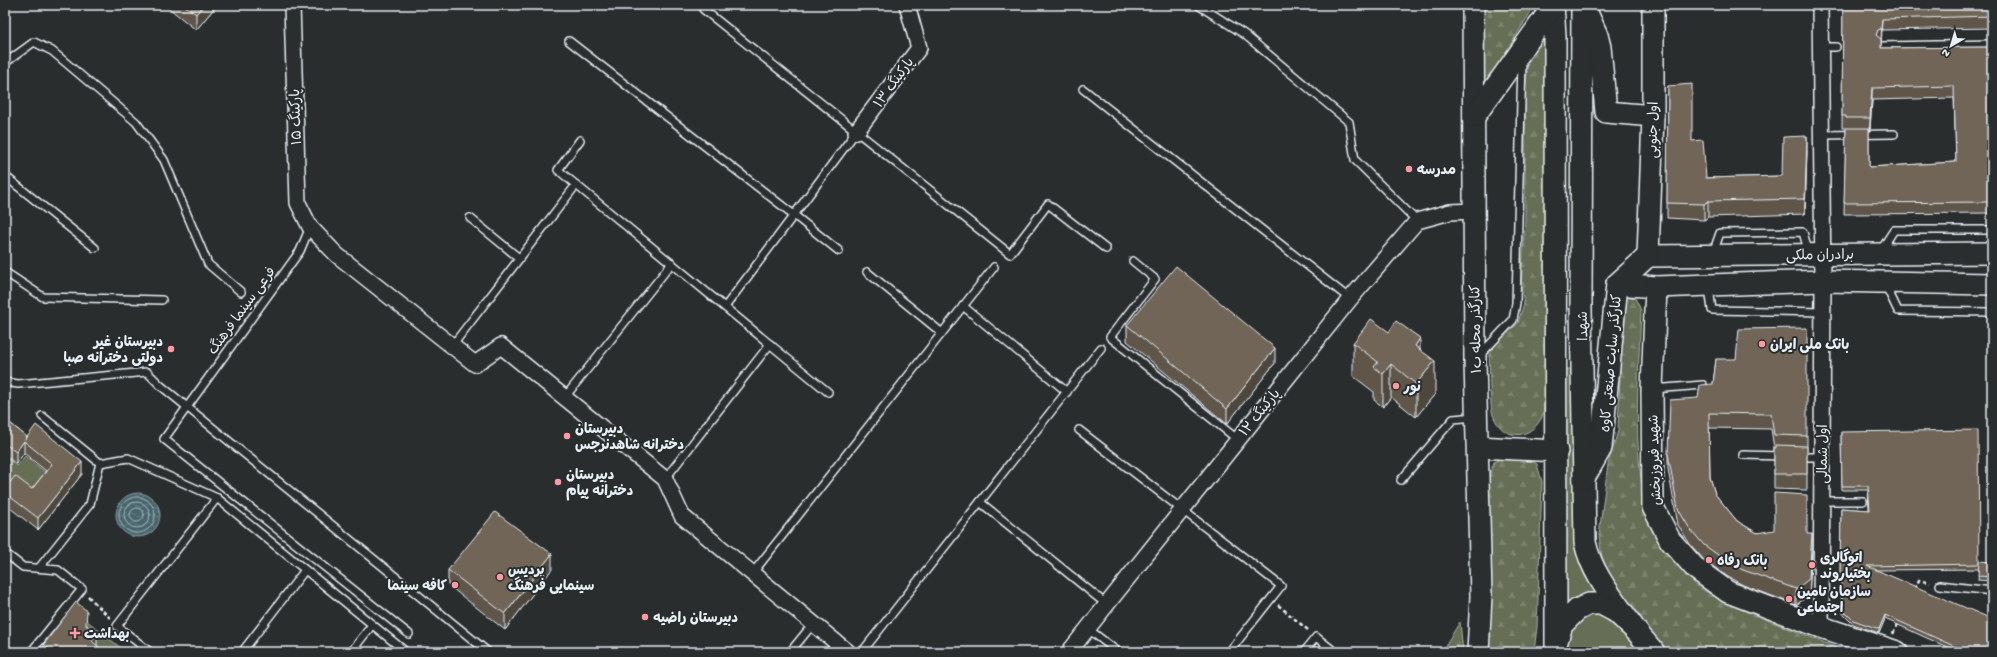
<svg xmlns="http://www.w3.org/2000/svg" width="1997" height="657" font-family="'Gochi Hand','Playpen Sans Arabic',sans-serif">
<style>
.grass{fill:#666e54;stroke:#a7b0a6}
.forest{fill:url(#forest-firs);stroke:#a7b0a6}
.water{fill:url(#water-waves);stroke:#889da4}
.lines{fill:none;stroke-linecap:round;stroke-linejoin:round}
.shore{stroke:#a8b9c0;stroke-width:1}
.lane-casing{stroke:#e8f1f8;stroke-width:10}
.street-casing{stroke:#e8f1f8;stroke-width:18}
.secondary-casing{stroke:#e8f1f8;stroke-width:24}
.path{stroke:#e8f1f8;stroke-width:2.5;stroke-dasharray:4 3;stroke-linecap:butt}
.lane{stroke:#2a2d2e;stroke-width:7}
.street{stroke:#2a2d2e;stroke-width:15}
.secondary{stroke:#2a2d2e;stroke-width:21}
.wall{fill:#5f574a;stroke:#e8f1f8;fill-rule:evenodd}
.shaded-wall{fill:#4e473c;stroke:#e8f1f8}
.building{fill:#6f6556;stroke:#e8f1f8}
.poi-dot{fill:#ff9aa2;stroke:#2a2d2e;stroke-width:1.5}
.labels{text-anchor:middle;stroke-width:4;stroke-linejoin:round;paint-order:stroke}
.street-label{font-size:14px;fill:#e8f1f8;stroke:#2a2d2e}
.poi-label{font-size:14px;font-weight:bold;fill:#e8f1f8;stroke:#2a2d2e;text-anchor:start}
</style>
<defs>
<pattern id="forest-firs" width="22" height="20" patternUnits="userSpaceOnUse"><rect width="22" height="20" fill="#666e54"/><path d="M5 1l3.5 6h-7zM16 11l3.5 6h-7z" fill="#7c836d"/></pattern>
<pattern id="water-waves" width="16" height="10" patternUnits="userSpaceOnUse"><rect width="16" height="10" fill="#48656c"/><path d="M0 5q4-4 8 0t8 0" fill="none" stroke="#627c82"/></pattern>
</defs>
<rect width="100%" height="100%" fill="#2a2d2e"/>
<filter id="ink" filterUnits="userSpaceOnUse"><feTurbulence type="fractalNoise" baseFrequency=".025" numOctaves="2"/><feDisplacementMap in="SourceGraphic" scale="8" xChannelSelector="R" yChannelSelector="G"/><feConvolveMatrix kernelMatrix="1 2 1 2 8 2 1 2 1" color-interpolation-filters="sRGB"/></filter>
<g filter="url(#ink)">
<g class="grass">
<path d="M1564 369H1576V500L1604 594C1584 591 1578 597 1563 609Z"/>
<path d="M25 456 50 476 32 499 14 484 5 495V457L17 466Z"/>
<path d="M76 612 126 652H44Z"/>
<path d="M1598 613 1635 643 1642 652H1564L1569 633 1585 615Z"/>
</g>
<g class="forest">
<path d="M1482 5H1535L1484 88Z"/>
<path d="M1548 27 1545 395C1544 402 1544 413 1541 419 1528 441 1502 440 1493 415 1489 405 1490 364 1489 351L1518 323 1524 303 1521 287 1525 218V91L1528 62Z"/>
<path d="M1626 296 1635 298 1641 310C1639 366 1634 424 1641 479 1642 489 1642 500 1644 509 1652 533 1683 578 1705 591 1749 616 1800 631 1846 652H1668L1655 640 1603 567 1599 535 1608 464 1618 431 1622 320Z"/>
<path d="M1505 456 1524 457 1537 464 1542 482 1537 627 1534 652H1486V483L1494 462Z"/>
<path d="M1460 622 1463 652H1441Z"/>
</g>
<circle class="water" cx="138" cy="515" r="22"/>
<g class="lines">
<g class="shore">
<circle cx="137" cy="515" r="18"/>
<circle cx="137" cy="515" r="13"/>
<circle cx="137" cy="515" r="7"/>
</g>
<g class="lane-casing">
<g id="lane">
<path d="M707 5 703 9 1010 254 1048 204 1106 249"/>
<path d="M1198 5 1244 34 1349 122 1355 160 1417 221"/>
<path d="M569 41 794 215 839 251"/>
<path d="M1881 46 1992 44"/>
<path d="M1820 47H1836"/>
<path d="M5 63 34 42 52 51 136 122 164 160 208 264 241 292"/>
<path d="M1083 89 1350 299"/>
<path d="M1821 135 1894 134"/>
<path d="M580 140 558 170 828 392"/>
<path d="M5 176 95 248"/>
<path d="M470 218 519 258"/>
<path d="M310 227 300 251 164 439 409 634"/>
<path d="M1881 250 1894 230H1992"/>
<path d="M1713 253 1720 233 1803 232 1809 254"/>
<path d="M1133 261 1155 279 1110 337 1237 439"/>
<path d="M5 272 43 297 162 300"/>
<path d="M867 272 942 333"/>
<path d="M1885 284 1898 311 1992 312"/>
<path d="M1709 288 1712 310 1823 312"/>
<path d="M963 306 1067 392"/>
<path d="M725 307 856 132"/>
<path d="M452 346 576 185"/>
<path d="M1479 356 1513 320 1516 303 1522 60"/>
<path d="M5 382 18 384 147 372 160 385 488 652"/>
<path d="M1653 389 1703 385"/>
<path d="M565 397 672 263"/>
<path d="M42 416 100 463 128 458 217 498 406 652"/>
<path d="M1079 430 1281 586 1229 652"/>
<path d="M1743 455 1782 456"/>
<path d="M1799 457H1822"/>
<path d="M665 479 770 344"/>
<path d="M1401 480 1453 419 1475 417"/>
<path d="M1822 501H1863"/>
<path d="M980 502 1106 604"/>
<path d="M5 553 23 567 58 570 82 589 31 652"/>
<path d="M39 568 90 504 100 463"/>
<path d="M752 574 994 267"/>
<path d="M1940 585 1992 591"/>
<path d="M1087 628 1118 652"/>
<path d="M150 652 117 626 217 498"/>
<path d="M242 652 305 570"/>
<path d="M351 652 372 625"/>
<path d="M790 652 813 624"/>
<path d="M862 652 1101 348"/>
<path d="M1304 652 1316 637 1335 652"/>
</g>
</g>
<g class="street-casing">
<g id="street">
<path d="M292 5 298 203 310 227 337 255 475 364 501 346 665 479 682 516 848 652"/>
<path d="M1820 5 1823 281 1821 627"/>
<path d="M856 132 919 48 907 5"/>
<path d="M1069 652 1350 299 1417 221 1450 212 1475 211"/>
</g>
</g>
<g class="secondary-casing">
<g id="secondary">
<path d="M1473 5 1475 361 1481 596 1478 652"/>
<path d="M1553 5 1555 36 1556 645"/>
<path d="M1582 5 1581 308 1585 542C1592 576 1617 603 1637 632"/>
<path d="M1584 6 1597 35 1600 47 1606 112 1653 116"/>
<path d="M1474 117 1553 6"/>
<path d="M1648 256 1992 253"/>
<path d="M1648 256 1653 116V5"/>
<path d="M1617 284 1656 287 1823 281 1992 284"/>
<path d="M1656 287 1652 389 1653 507 1670 540 1696 569 1728 592 1821 627 1897 652"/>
<path d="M1478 447 1557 451"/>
<path d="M1584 478 1601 448 1617 284 1648 256"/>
<path d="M1557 641 1562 625 1577 610 1589 604H1601L1616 612 1637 632 1654 652"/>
</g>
</g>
<g class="path">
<path d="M1915 589 1919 580 1930 583"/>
<path d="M88 596 110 618"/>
<path d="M1278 605 1308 630"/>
<path d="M1893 634 1899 622"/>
</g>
<use href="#lane" class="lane"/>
<use href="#street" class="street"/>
<use href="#secondary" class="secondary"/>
</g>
<g class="wall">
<path d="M165 5H217L196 30Z"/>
<path d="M1057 5H1066L1062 9Z"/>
<path d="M1843 5H1992V28L1882 30 1881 48 1992 47V213L1844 214 1846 128H1842ZM1954 98 1956 162 1869 167V129H1870L1872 100Z"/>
<path d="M1668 86 1706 178 1782 176 1807 151 1805 214 1708 217 1704 220 1667 218Z"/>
<path d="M1127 325 1275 363 1227 424 1127 341Z"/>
<path d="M1389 332 1420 349 1435 394 1416 417 1391 397 1383 407 1374 400V392L1353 376V343Z"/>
<path d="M1716 359 1807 436V490L1774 489V448L1771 429 1709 428 1710 477 1715 494 1737 521 1757 533 1807 534 1812 549 1809 595 1796 605 1743 585 1728 577 1704 560 1690 544 1678 525 1668 469V454L1698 398 1713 384Z"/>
<path d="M5 419 27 437 82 474 38 530 5 504V485L7 486 32 489 46 471 24 453 16 464 5 455Z"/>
<path d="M1841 432 1979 564 1992 562V581L1978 580 1979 569 1876 570 1992 652H1958L1885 619 1879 633 1853 624 1843 614 1840 581 1841 508 1869 510 1868 490H1842Z"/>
<path d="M552 569 505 630 448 585V570Z"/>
<path d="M87 625 97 646 104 652H44V644Z"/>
</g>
<g class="shaded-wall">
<path d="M204 5H217L196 30V14Z"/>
<path d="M1062 5H1066L1062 9Z"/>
<path d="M1882 19 1881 41 1876 35Z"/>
<path d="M1872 88V100L1870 129V118Z"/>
<path d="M1807 136V151L1805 214V199Z"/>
<path d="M1708 201V217L1704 220V204Z"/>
<path d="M1420 338V371L1415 346Z"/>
<path d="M1275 348V363L1227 424V409Z"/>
<path d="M1435 361V394L1416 417V384Z"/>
<path d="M1391 364V397L1383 407V374Z"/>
<path d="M24 441V453L16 464V452Z"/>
<path d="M82 462V474L38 530V518Z"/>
<path d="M1812 534V549L1809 595 1796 605V589Z"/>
<path d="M552 554V569L505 630V614Z"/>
<path d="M1885 615V619L1879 633V629Z"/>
<path d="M97 634V649L92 641Z"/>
</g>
<g class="building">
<path d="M184 5H204L196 14Z"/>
<path d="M1843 5H1992V16L1882 19 1881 29 1878 30 1876 35 1881 39V48L1992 47V202L1844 203 1846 128H1869V167L1956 162 1954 86 1872 88 1870 118H1846V116H1842Z"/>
<path d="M1692 84V141L1703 140 1706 178 1782 176 1783 137 1807 136 1805 199 1708 201 1704 204 1667 203 1668 86Z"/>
<path d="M1176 266 1275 348 1227 409 1127 325Z"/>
<path d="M1371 319 1389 332 1396 321 1420 338 1415 346 1435 361 1416 384 1391 364 1383 374 1374 367 1378 362 1353 343Z"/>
<path d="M1807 328V436L1774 435 1771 414 1709 413 1710 477 1715 494 1737 521 1757 533 1774 530V493L1807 495V534H1812L1809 579 1796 589 1743 570 1728 562 1704 545 1690 529 1678 509 1668 454 1670 400 1698 398 1700 385 1713 384 1716 359H1736L1739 329Z"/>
<path d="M5 419 27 437 25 440 36 425 82 462 38 518 5 493V489L15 476 32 489 52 464 24 441 16 452 5 444Z"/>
<path d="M1978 430 1979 564 1867 566 1992 619V652H1967L1885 615 1879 629 1853 620 1843 610 1840 576 1841 508 1870 510 1868 486H1842L1841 432Z"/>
<path d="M1776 445 1807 446V474H1774V448H1776Z"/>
<path d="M495 512 552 554 505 614 448 570Z"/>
<path d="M1979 561 1992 562V577L1978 576Z"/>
<path d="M76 602 87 611 86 625 97 634 92 641 104 652H52L44 644Z"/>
</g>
</g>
<g class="poi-dot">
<circle cx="1409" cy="169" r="4"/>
<circle cx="1762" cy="344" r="4"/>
<circle cx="171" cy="349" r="4"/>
<circle cx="1396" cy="386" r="4"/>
<circle cx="567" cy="436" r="4"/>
<circle cx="558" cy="482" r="4"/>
<circle cx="1709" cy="560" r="4"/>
<circle cx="1812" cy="565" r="4"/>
<circle cx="500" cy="577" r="4"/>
<circle cx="455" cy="585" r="4"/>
<circle cx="1789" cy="599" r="4"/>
<circle cx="645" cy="617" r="4"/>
<path d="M73 627h4v4h4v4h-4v4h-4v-4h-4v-4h4z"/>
</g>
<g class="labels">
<g class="street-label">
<text transform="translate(893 82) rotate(-54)" y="5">پارکینگ ۱۳</text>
<text transform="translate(295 117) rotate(-92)" y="5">پارکینگ ۱۵</text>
<text transform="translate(1652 130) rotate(-89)" y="5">اول جنوبی</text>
<text transform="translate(1820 254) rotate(-1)" y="5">برادران ملکی</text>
<text transform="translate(241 310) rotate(-54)" y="5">فرعی سینما فرهنگ</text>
<text transform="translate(1582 326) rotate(-91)" y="5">شهدا</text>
<text transform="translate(1475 329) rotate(-91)" y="5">کنارگذر محله ب۱</text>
<text transform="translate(1610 363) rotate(-85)" y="5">کنارگذر سایت صنعتی کاوه</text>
<text transform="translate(1259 412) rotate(-51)" y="5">پارکینگ ۱۲</text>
<text transform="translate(1822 454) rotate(-90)" y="5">اول شمالی</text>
<text transform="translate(1654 460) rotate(-92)" y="5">شهید فیروزبخش</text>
</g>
<g class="poi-label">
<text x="1417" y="174">مدرسه</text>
<text x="163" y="346" text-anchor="end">دبیرستان غیر<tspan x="163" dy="16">دولتی دخترانه صبا</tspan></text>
<text x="1770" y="349">بانک ملی ایران</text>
<text x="1404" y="391">نور</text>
<text x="575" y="433">دبیرستان<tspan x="575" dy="16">دخترانه شاهدنرجس</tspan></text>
<text x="566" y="479">دبیرستان<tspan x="566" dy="16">دخترانه پیام</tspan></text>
<text x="1820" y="562">اتوگالری<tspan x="1820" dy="16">بختیاروند</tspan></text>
<text x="1717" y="565">بانک رفاه</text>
<text x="508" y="574">پردیس<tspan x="508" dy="16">سینمایی فرهنگ</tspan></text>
<text x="447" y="590" text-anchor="end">کافه سینما</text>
<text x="1797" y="596">سازمان تامین<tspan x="1797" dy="16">اجتماعی</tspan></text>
<text x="653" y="622">دبیرستان راضیه</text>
<text x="84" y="638">بهداشت</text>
</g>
</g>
<rect width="1997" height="657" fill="none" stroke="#2a2d2e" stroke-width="20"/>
<rect x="10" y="10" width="1977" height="637" fill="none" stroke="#e8f1f8" stroke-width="1.5" filter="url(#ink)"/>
<g transform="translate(1951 46) rotate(218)" stroke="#2a2d2e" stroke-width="3" paint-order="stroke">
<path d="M0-3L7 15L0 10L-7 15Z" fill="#e8f1f8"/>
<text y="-6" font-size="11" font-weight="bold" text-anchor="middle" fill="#e8f1f8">N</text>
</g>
</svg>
